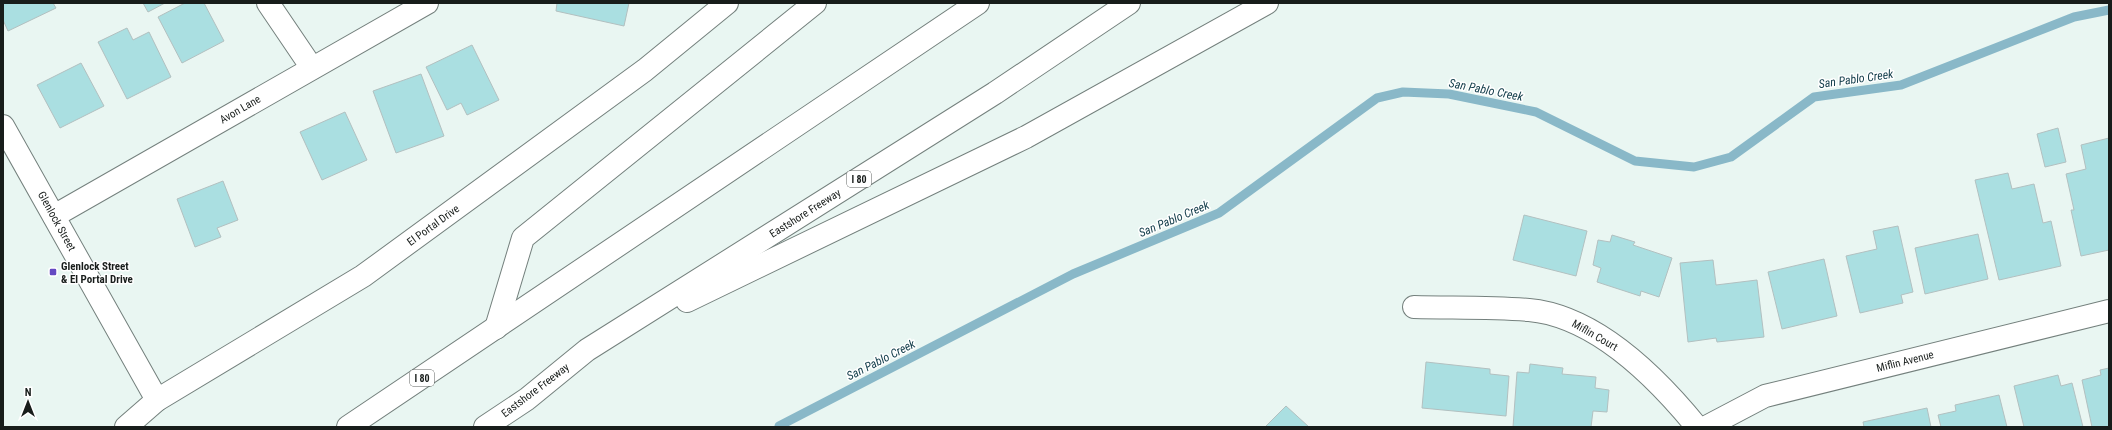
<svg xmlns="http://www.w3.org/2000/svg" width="2112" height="430" font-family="'Roboto Condensed',sans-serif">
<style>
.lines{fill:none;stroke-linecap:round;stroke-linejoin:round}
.stream{stroke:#89b8c8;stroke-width:9}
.building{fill:#aadfe1;stroke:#b2c0c0}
.street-casing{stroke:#74807d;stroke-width:24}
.secondary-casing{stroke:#74807d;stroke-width:24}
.highway-casing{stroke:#74807d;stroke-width:24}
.street{stroke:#fff;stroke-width:22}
.secondary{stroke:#fff;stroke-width:22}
.highway{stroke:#fff;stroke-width:22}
.poi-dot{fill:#6449c2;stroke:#fff;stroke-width:1.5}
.labels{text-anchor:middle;stroke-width:3;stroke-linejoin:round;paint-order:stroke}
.shield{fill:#fff;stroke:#5d615f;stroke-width:1}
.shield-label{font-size:10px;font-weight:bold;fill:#181d1b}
.street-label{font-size:11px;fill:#181d1b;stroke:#fff}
.poi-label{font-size:11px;font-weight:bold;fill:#181d1b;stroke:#fff;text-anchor:start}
.water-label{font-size:12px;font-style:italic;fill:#16404d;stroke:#fff}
</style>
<rect width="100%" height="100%" fill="#e9f6f2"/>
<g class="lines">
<path class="stream" d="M779 426 1073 274 1219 213 1377 98 1403 92 1449 94 1536 112 1635 161 1694 167 1731 157 1814 97 1901 85 2074 17 2109 10"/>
</g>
<g class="building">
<path d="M3 3H53L56 8 8 31 3 20Z"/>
<path d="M143 3H165L148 12Z"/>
<path d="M185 3H204L224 41 182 63 158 17Z"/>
<path d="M557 3H629L624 26 556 11Z"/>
<path d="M127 28 133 40 149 32 171 77 127 99 98 42Z"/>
<path d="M472 45 499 100 467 115 461 103 447 110 426 67Z"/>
<path d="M81 63 104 106 60 128 37 85Z"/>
<path d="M421 74 444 136 396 153 373 91Z"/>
<path d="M345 112 367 160 322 180 300 132Z"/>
<path d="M2058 128 2066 162 2045 167 2037 134Z"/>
<path d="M2109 138V250L2081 256 2071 210H2074L2066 174 2086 169 2081 145Z"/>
<path d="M2008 173 2012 189 2034 184 2043 223 2051 221 2061 266 1999 280 1975 180Z"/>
<path d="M223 181 238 220 217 228 221 237 195 247 177 199Z"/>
<path d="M1524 215 1587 231 1576 276 1513 260Z"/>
<path d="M1898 226 1913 292 1901 295 1903 303 1860 313 1846 256 1877 249 1873 231Z"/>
<path d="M1978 234 1988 279 1925 294 1915 248Z"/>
<path d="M1612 235 1635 242 1633 245 1672 258 1659 297 1641 291 1640 296 1597 282 1601 268 1593 265 1598 240 1610 242Z"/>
<path d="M1824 259 1837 316 1782 329 1768 272Z"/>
<path d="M1713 260 1716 285 1757 280 1764 337 1717 342 1716 338 1688 342 1680 263Z"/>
<path d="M1426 362 1490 369V374L1509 376 1506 416 1422 408Z"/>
<path d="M1530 364 1563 368 1562 374 1596 377 1595 388 1609 390 1607 412 1593 411 1591 427H1513L1517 372 1529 373Z"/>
<path d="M2109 368V427H2092L2082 380 2101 375 2100 370Z"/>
<path d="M2058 375 2061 386 2072 383 2083 427H2024L2014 386Z"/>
<path d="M1999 395 2007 427H1941L1938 415 1956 411 1955 405Z"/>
<path d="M1286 406 1309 427H1265Z"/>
<path d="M1927 408 1931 427H1864L1863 422Z"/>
</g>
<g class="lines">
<g class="street-casing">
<g id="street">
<path d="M268 3 312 68"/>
<path d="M54 216 427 3"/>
<path d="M1414 307C1452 308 1492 307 1529 310 1596 316 1657 378 1697 427"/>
<path d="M1706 427 1765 396 2109 311"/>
</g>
</g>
<g class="secondary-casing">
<g id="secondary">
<path d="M3 126 157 400"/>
<path d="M126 427 157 400 363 276 645 70 727 3"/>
</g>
</g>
<g class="highway-casing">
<g id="highway">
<path d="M687 301 1026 137 1267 3"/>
<path d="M496 328 523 238 815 3"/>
<path d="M348 427 978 3"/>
<path d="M485 427 527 399 587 350 995 93 1129 3"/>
</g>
</g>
<use href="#street" class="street"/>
<use href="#secondary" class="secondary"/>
<use href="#highway" class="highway"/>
</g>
<rect class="poi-dot" x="49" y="268" width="8" height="8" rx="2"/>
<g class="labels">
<g class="shield">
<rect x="847" y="171" width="24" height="16" rx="3"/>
<rect x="410" y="370" width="24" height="16" rx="3"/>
</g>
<g class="shield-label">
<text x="859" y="183">I 80</text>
<text x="422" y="382">I 80</text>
</g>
<g class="street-label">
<text transform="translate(240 109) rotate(-30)" y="4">Avon Lane</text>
<text transform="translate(805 213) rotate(-32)" y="4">Eastshore Freeway</text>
<text transform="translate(57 221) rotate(61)" y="4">Glenlock Street</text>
<text transform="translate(433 225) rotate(-36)" y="4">El Portal Drive</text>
<text transform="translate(1595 335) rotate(30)" y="4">Miflin Court</text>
<text transform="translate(1905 361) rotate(-14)" y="4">Miflin Avenue</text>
<text transform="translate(535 390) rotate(-37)" y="4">Eastshore Freeway</text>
</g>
<g class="poi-label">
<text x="61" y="270">Glenlock Street<tspan x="61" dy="13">&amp; El Portal Drive</tspan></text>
</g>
<g class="water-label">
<text transform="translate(1856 79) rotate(-8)" y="4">San Pablo Creek</text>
<text transform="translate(1486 90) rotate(11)" y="4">San Pablo Creek</text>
<text transform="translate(1174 219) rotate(-23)" y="4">San Pablo Creek</text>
<text transform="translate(881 360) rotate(-27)" y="4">San Pablo Creek</text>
</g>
</g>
<rect width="2112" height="430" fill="none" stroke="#181d1b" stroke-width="8"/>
<g transform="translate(28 402)" stroke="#ffffff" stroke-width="3" paint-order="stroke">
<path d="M0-3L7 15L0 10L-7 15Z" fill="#181d1b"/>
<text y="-6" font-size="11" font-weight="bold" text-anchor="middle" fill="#181d1b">N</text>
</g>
</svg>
